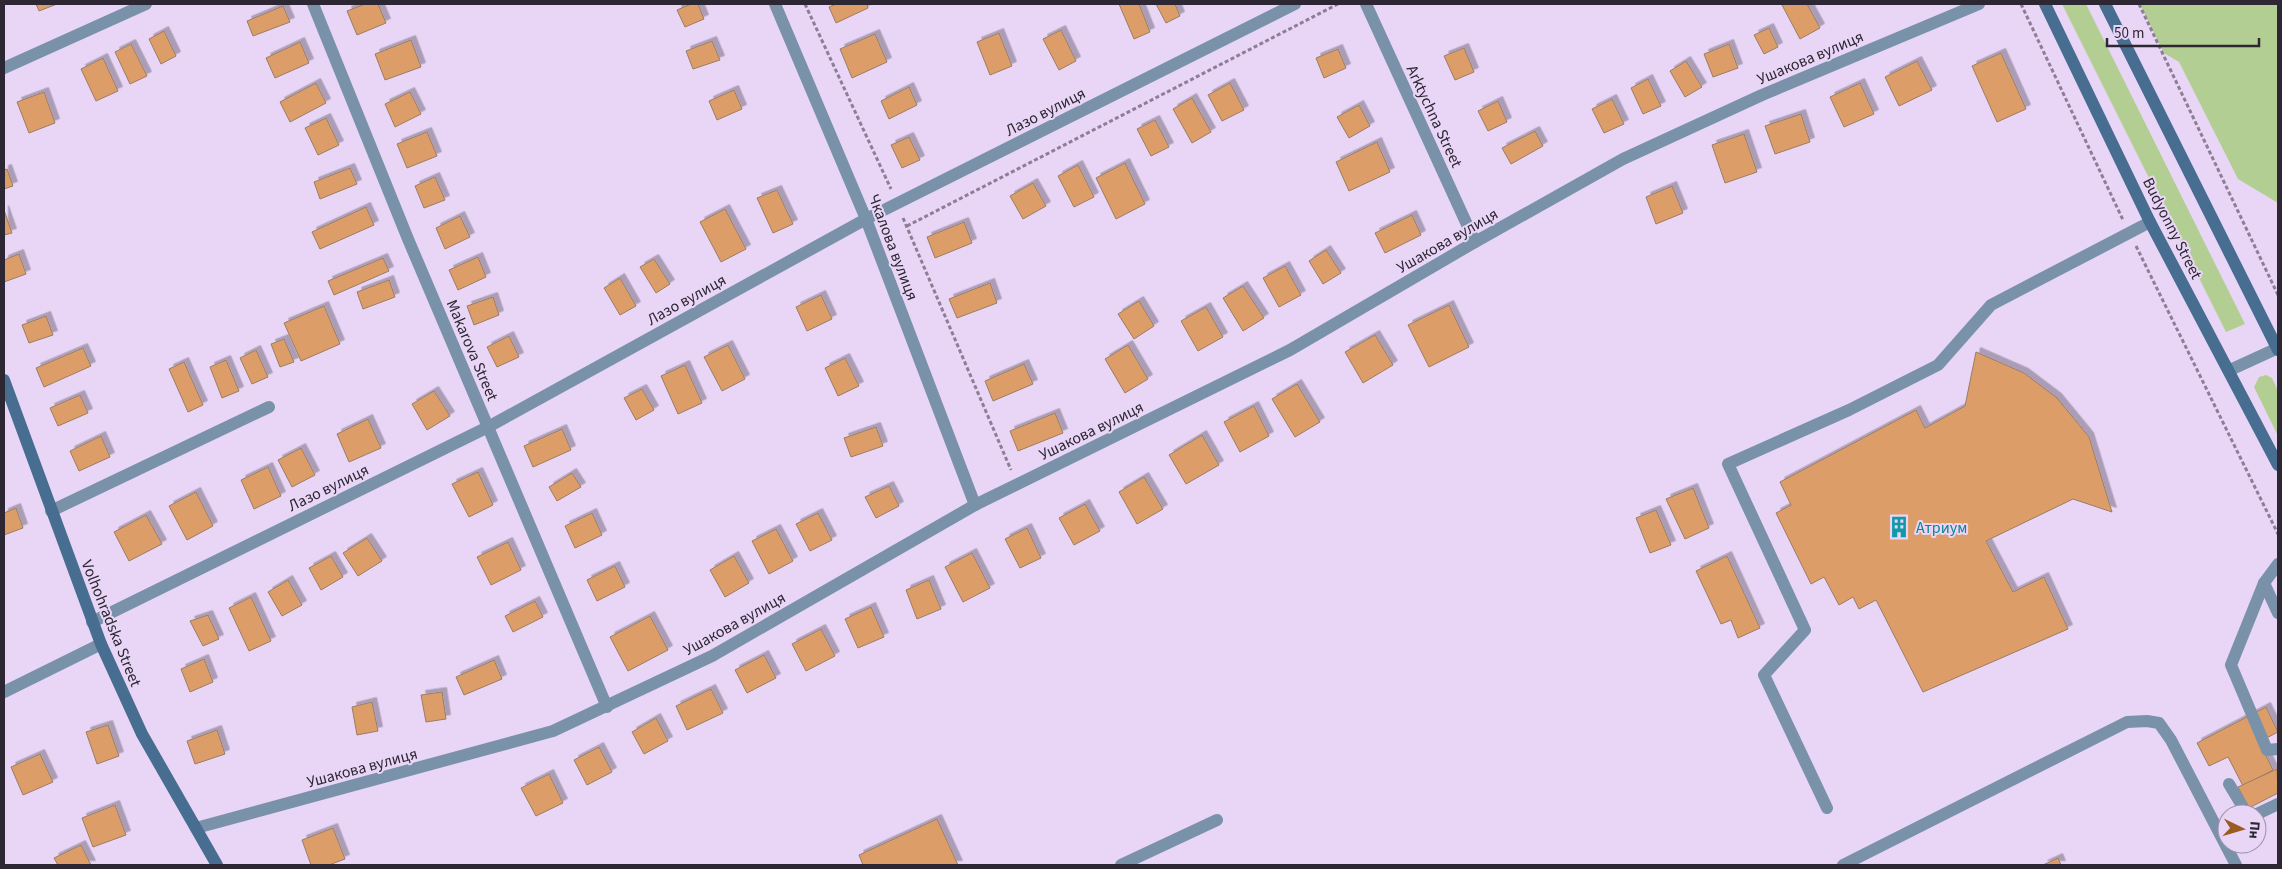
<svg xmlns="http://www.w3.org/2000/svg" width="2282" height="869" font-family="'Source Sans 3',sans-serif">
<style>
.green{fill:#b3ce92}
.building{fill:#dd9d68;stroke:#997c65;filter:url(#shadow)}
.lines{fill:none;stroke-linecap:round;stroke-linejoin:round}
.path{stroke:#8b7e95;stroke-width:3;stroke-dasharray:4 2.5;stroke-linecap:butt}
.lane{stroke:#7992aa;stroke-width:12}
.street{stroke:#7992aa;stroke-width:12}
.secondary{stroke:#476d90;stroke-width:12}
.labels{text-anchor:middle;stroke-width:4;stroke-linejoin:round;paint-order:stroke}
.street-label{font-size:16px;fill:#2d2633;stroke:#e9d6f7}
.culture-label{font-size:16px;fill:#0d838f;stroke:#e9d6f7;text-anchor:start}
</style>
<defs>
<filter id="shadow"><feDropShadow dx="4.5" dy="-4.5" stdDeviation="0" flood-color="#0004"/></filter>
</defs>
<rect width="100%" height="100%" fill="#e9d6f7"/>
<g class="green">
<path d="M2062 4H2086L2245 324 2226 332Z"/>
<path d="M2140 4H2278V203L2238 179 2179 62 2164 53Z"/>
<path d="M2266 375 2272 378 2278 391V436L2254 387 2259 377Z"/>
</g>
<g class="building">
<path d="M36 4H57L39 11Z"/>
<path d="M365 4H378L386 23 357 35 347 11Z"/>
<path d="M691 4H698L704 19 685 27 677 10Z"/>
<path d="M836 4H867L868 8 836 23 829 7Z"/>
<path d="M1119 4H1139L1150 32 1134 39Z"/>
<path d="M1156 4H1175L1180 16 1166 23Z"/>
<path d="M1783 4H1807L1820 28 1800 39 1782 5Z"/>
<path d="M283 6 290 22 253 36 247 21Z"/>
<path d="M1769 28 1778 47 1764 54 1754 35Z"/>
<path d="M1061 30 1076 61 1059 70 1043 39Z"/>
<path d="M164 31 176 56 161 64 149 39Z"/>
<path d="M999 33 1012 66 990 75 977 42Z"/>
<path d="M875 34 887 62 852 78 840 49Z"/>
<path d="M411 40 421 67 385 80 375 54Z"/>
<path d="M712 41 720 60 693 69 686 51Z"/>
<path d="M300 42 309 63 275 78 266 58Z"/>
<path d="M131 44 147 76 130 84 115 52Z"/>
<path d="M1729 44 1738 68 1713 77 1704 54Z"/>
<path d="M1464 48 1474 72 1455 80 1444 56Z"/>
<path d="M1338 49 1346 68 1324 78 1316 58Z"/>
<path d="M2001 53 2026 109 1997 122 1972 66Z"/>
<path d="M103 58 118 91 96 101 81 69Z"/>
<path d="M1686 61 1702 87 1685 97 1670 71Z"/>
<path d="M1917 61 1932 90 1899 106 1885 77Z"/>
<path d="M1648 79 1661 106 1643 114 1631 88Z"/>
<path d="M316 83 326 103 290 122 280 102Z"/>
<path d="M1230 83 1244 110 1222 121 1208 95Z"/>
<path d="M1860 83 1874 114 1844 127 1830 97Z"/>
<path d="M909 87 917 105 889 119 881 101Z"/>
<path d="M734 90 742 109 717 120 709 101Z"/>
<path d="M44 92 55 123 29 133 17 102Z"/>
<path d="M410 92 421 114 395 127 385 104Z"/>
<path d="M1192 98 1211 132 1192 143 1173 109Z"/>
<path d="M1612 99 1624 124 1604 133 1592 109Z"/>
<path d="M1498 101 1507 122 1488 131 1478 111Z"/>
<path d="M1359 105 1370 126 1349 138 1337 117Z"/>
<path d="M1801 114 1810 142 1775 154 1765 126Z"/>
<path d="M326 118 339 145 318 155 305 128Z"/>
<path d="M1155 120 1169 147 1151 156 1137 129Z"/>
<path d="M1535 131 1543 146 1511 164 1502 148Z"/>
<path d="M427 132 437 156 407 168 397 144Z"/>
<path d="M1744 134 1757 172 1725 183 1712 145Z"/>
<path d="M909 137 920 160 902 168 891 145Z"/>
<path d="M1377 142 1390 172 1349 191 1336 162Z"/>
<path d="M1125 163 1145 204 1116 219 1096 178Z"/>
<path d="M1078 165 1094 197 1074 207 1058 176Z"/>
<path d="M350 168 357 184 320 199 314 182Z"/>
<path d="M7 169 13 186 4 189V170Z"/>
<path d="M435 177 445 200 424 208 415 186Z"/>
<path d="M1033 183 1046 206 1023 219 1010 196Z"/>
<path d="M1672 186 1683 213 1656 224 1646 197Z"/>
<path d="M777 190 793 224 773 233 757 198Z"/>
<path d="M366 207 374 225 320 249 312 232Z"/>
<path d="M725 209 746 249 721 262 700 222Z"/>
<path d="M4 210 12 233 4 235Z"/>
<path d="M1412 215 1421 235 1385 253 1375 233Z"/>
<path d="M460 216 470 237 445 249 436 228Z"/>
<path d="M964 222 972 243 935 258 927 237Z"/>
<path d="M1326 250 1341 273 1323 284 1309 261Z"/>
<path d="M19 254 26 274 4 282V260Z"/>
<path d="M478 257 486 277 458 290 449 270Z"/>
<path d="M383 258 389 271 334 295 328 281Z"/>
<path d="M654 259 670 284 656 293 640 267Z"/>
<path d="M1285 266 1301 295 1279 307 1263 278Z"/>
<path d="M620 278 636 306 620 315 604 288Z"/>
<path d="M389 280 395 297 363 309 357 292Z"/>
<path d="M990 283 997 303 957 318 949 299Z"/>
<path d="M1243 286 1264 318 1243 331 1223 298Z"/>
<path d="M821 295 832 319 807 331 796 307Z"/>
<path d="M493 297 499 315 474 325 467 306Z"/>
<path d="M1139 301 1154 326 1134 339 1118 314Z"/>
<path d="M1449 305 1469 347 1429 367 1408 325Z"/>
<path d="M324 306 340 344 301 361 284 323Z"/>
<path d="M1206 307 1223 337 1198 351 1181 321Z"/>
<path d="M46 316 53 335 29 343 22 325Z"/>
<path d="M1375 335 1393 365 1363 383 1345 352Z"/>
<path d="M509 336 519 357 497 367 487 347Z"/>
<path d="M284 339 294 362 280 367 271 344Z"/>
<path d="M728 345 745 379 722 391 704 357Z"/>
<path d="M1128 345 1148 379 1125 393 1105 359Z"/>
<path d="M83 348 91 366 44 387 36 368Z"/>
<path d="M256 350 268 377 252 384 240 358Z"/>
<path d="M1976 352 2024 373 2057 398 2089 437 2112 512 2073 499 1986 541 2013 592 2044 577 2068 629 1923 692 1876 600 1859 609 1853 597 1839 605 1824 577 1811 584 1776 513 1791 505 1780 482 1916 410 1925 428 1965 406Z"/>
<path d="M845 358 859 386 838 396 825 368Z"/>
<path d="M226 360 239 391 222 398 210 367Z"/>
<path d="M184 362 203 405 188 412 169 369Z"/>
<path d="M1024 364 1033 384 993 401 985 381Z"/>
<path d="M685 365 702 403 678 414 661 376Z"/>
<path d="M1297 384 1320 422 1295 437 1272 399Z"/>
<path d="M642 389 654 410 636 420 624 398Z"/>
<path d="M434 391 450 416 427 430 412 404Z"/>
<path d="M80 395 88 413 58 426 50 408Z"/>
<path d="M1254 406 1269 436 1240 452 1224 422Z"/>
<path d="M1055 413 1063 433 1018 451 1010 431Z"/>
<path d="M368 419 381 448 349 462 337 434Z"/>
<path d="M876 427 883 446 851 457 844 438Z"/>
<path d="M562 429 571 450 533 467 524 446Z"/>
<path d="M1202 435 1219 465 1186 484 1169 455Z"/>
<path d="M101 436 110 457 79 471 70 451Z"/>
<path d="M301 448 315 475 292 487 278 460Z"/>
<path d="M268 467 281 496 254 509 241 480Z"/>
<path d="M478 472 493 505 469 517 452 484Z"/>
<path d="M572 473 581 487 557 501 549 487Z"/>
<path d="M1144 477 1163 509 1137 524 1119 492Z"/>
<path d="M889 486 899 506 876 518 865 497Z"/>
<path d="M1693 488 1709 528 1685 539 1666 499Z"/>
<path d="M196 492 213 526 187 540 169 506Z"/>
<path d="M1085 504 1100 531 1074 545 1059 518Z"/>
<path d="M16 508 23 528 4 535V513Z"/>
<path d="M1656 510 1671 545 1650 553 1636 518Z"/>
<path d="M592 513 602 535 575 548 565 526Z"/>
<path d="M818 513 832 540 810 551 796 524Z"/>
<path d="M146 515 162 544 129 561 114 532Z"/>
<path d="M1027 528 1041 558 1020 568 1005 539Z"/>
<path d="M776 529 793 561 769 574 752 541Z"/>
<path d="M367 538 382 561 358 576 343 553Z"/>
<path d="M508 542 521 570 491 585 477 557Z"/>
<path d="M972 553 990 588 963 602 945 567Z"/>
<path d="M331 556 343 577 321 590 309 568Z"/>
<path d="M734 556 749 583 725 597 710 570Z"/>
<path d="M1727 556 1760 628 1738 638 1731 620 1721 624 1696 571Z"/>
<path d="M615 566 625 587 597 601 587 580Z"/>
<path d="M288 580 302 605 282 616 268 592Z"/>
<path d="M929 580 941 609 917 619 906 590Z"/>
<path d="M251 597 271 641 249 651 229 608Z"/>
<path d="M535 601 543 617 513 632 505 616Z"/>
<path d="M871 607 884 637 858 648 845 619Z"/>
<path d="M208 615 219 639 203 646 190 621Z"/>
<path d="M650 616 668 650 628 671 610 637Z"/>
<path d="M821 629 835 656 806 671 792 644Z"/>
<path d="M764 655 776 678 747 693 735 670Z"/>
<path d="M204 659 213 682 190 692 181 669Z"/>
<path d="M494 660 502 679 464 695 456 677Z"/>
<path d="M711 689 723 713 687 730 676 706Z"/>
<path d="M442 692 446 719 426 722 421 695Z"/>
<path d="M372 702 378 731 357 735 352 707Z"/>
<path d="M2266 707 2278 732 2259 742 2273 770 2243 786 2228 757 2209 766 2197 743Z"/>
<path d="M656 718 668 741 644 754 632 732Z"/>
<path d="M108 725 119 756 97 764 86 732Z"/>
<path d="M217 730 225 754 195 764 187 741Z"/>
<path d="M599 747 612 772 587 785 574 760Z"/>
<path d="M40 754 53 782 23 795 11 767Z"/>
<path d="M2277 769 2278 793 2249 808 2238 787Z"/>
<path d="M549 774 563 803 536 816 521 788Z"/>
<path d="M115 805 126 835 93 847 82 818Z"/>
<path d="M937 819 958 865H863L859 855Z"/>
<path d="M333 828 345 859 329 865H311L302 840Z"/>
<path d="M81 845 91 865H58L54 858Z"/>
<path d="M2058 858 2061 865H2043Z"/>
</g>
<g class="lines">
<g class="path">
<path d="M805 4 891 189"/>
<path d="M2021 4 2123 220"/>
<path d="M2139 4 2278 295"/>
<path d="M903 218 1011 470"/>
<path d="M907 226 1338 4"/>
<path d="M2136 246 2278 534"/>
</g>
<g class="lane">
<path d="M2278 564 2264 583 2278 613"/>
<path d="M2264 583 2231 665 2267 750 2278 749"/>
<path d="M2229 784 2247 814"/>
<path d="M1827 808 1764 675 1805 630 1728 464 1849 410 1938 365 1991 305 2150 222"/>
<path d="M2257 814 2278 804"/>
<path d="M1121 865 1217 820"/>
</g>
<g class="street">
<path d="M313 4 408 239 607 707"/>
<path d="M775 4 866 219 975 505"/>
<path d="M1366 4 1475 242"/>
<path d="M4 68 146 4"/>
<path d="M2230 370 2278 348"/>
<path d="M51 511 269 407"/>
<path d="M92 622 488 427 866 219 1295 4"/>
<path d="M4 692 101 644"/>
<path d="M196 828 553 731 712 656 975 505 1290 350 1475 242 1623 159 1762 95 1979 4"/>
<path d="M1843 865 2127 722 2147 721 2159 723 2171 740 2236 865"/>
</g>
<g class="secondary">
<path d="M2045 4 2150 222 2278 465"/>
<path d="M2105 4 2278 350"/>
<path d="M4 380 101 644 142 734 217 865"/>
</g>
</g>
<defs>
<g id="building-bare" transform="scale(1.725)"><path d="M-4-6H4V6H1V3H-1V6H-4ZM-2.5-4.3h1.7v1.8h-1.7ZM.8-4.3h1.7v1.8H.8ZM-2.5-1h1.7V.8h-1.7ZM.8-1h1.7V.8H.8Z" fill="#0f9aa8" stroke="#e9d6f7" stroke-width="2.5" paint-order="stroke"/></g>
</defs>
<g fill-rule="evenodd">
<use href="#building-bare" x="1899" y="527"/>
</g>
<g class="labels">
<g class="street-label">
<text transform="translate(1810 57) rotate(-23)" y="6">Ушакова вулиця</text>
<text transform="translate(1045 111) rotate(-27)" y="6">Лазо вулиця</text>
<text transform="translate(1435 116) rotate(65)" y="6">Arktychna Street</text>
<text transform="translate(2173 228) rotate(63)" y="6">Budyonny Street</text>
<text transform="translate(1447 240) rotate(-30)" y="6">Ушакова вулиця</text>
<text transform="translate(894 247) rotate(69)" y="6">Чкалова вулиця</text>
<text transform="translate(686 299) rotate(-29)" y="6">Лазо вулиця</text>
<text transform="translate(473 350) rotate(67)" y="6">Makarova Street</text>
<text transform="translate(1091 430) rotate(-26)" y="6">Ушакова вулиця</text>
<text transform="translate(328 487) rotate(-26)" y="6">Лазо вулиця</text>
<text transform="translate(112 623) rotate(68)" y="6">Volhohradska Street</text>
<text transform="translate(734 623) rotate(-29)" y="6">Ушакова вулиця</text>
<text transform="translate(362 767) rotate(-15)" y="6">Ушакова вулиця</text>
</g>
<g class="culture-label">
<text x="1916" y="533">Атриум</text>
</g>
</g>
<rect width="2282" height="869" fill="none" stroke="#2d2633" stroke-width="10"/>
<g transform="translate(2242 829) rotate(95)"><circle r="24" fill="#e9d6f7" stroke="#9e90a9"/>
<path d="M0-4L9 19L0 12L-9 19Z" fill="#9b5c24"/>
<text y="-8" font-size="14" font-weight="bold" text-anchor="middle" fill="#2d2633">Пн</text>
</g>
<path d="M2107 38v8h152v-8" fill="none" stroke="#2d2633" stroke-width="2.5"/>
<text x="2114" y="38" font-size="15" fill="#2d2633" stroke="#e9d6f7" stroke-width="4" paint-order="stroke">50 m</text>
</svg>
